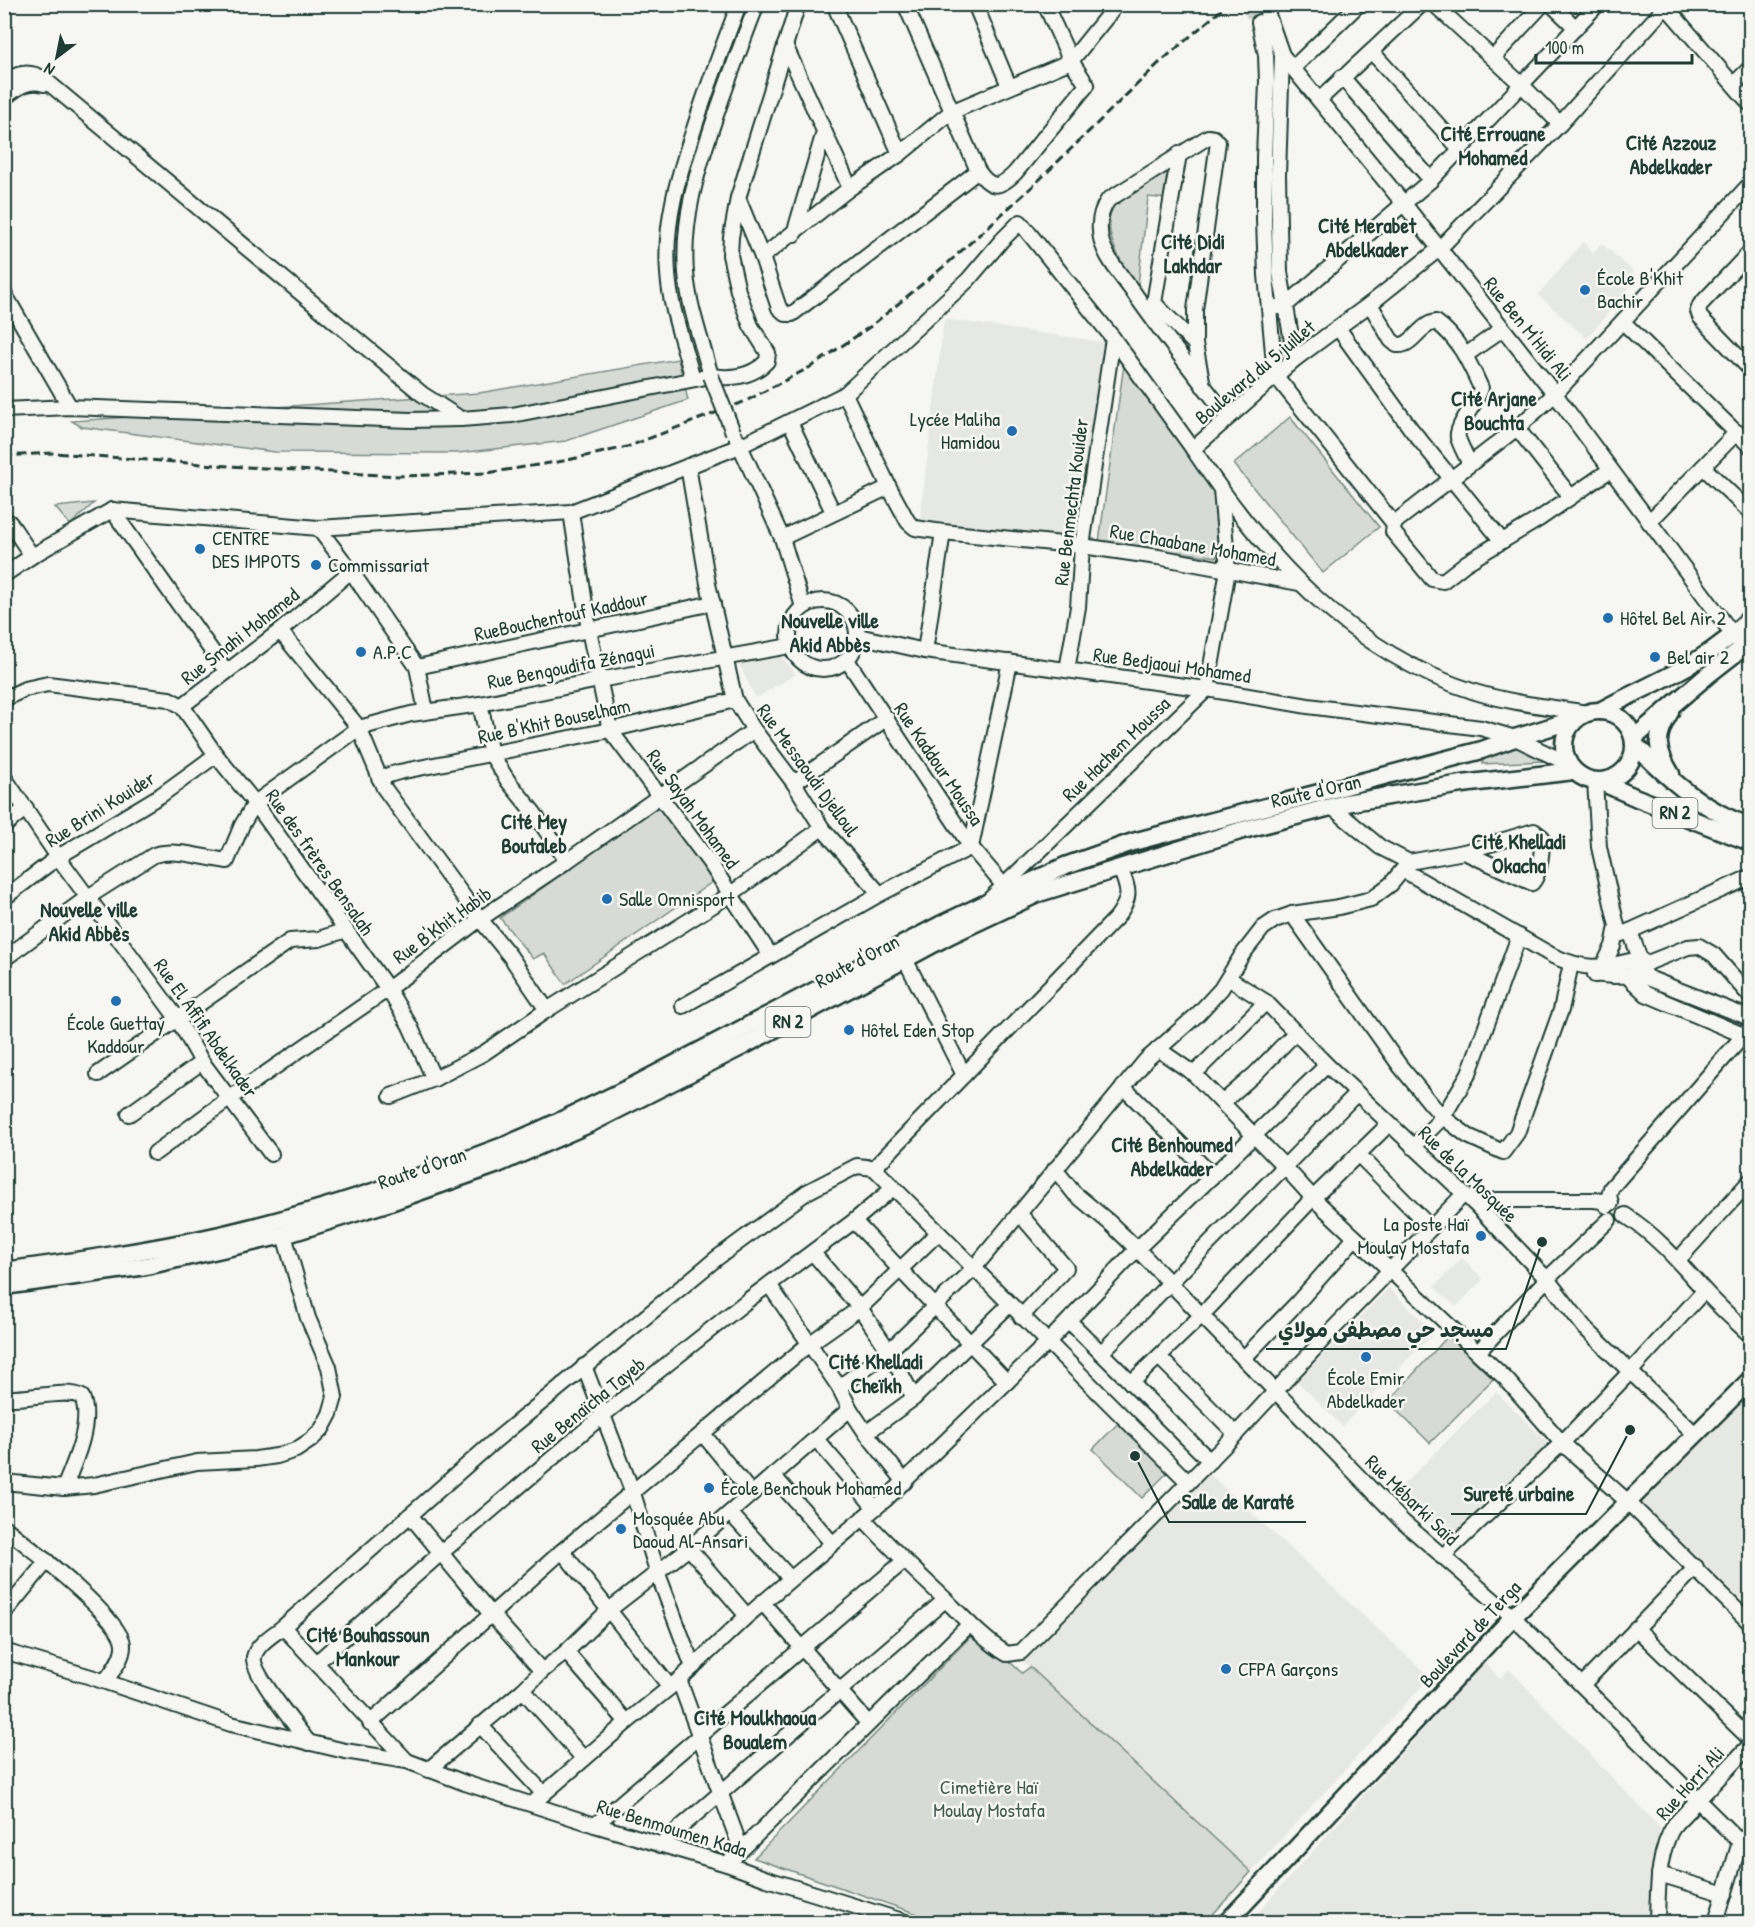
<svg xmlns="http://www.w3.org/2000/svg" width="1755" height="1927" font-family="'Patrick Hand','Playpen Sans Arabic',sans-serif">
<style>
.built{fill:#e6e8e4}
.green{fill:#d6dbd6;stroke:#7a8c85;stroke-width:1.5}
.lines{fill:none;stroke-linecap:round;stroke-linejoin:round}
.minor-tunnel{stroke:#cbd1cc;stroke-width:14;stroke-dasharray:14 7;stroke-linecap:butt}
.minor-casing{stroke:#1f3d34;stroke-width:18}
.major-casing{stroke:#1f3d34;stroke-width:21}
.minor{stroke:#f6f6f2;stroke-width:14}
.major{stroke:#f6f6f2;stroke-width:16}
.rail{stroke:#1f3d34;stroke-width:3;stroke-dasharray:9 4.5;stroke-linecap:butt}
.minor-bridge-casing{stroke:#1f3d34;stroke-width:18;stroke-linecap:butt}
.minor-bridge{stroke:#f6f6f2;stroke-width:14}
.poi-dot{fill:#1f6fb2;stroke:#f6f6f2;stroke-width:2}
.labels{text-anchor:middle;stroke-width:5;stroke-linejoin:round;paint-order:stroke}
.shield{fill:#f6f6f2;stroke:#60746d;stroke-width:1.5}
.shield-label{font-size:18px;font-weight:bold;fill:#1f3d34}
.poi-label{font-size:20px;fill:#1f3d34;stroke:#f6f6f2;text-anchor:start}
.street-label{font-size:20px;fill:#1f3d34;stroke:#f6f6f2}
.park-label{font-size:20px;fill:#445d54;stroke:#f6f6f2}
.neighbourhood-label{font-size:21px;font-weight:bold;fill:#1f3d34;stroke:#f6f6f2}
.leader{fill:none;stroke:#1f3d34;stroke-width:2}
.callout-dot{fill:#1f3d34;stroke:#f6f6f2;stroke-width:2}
.callout-label{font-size:21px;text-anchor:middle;font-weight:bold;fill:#1f3d34;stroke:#f6f6f2;stroke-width:5;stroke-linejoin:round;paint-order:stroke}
</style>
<rect width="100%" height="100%" fill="#f6f6f2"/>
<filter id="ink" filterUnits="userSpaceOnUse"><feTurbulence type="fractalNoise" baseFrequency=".0167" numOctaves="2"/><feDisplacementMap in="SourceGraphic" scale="12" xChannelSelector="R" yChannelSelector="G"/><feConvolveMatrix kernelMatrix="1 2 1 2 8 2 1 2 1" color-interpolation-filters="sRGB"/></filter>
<g filter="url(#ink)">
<g class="built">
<path d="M1583 242 1594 253 1601 243 1634 272 1624 281 1631 286 1587 338 1538 295Z"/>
<path d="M944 319 1103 342 1083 524 1078 525 1076 536H1072L1067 541 920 519Z"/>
<path d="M777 651 796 674 756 698 739 664Z"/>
<path d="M1462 1258 1483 1279 1456 1307 1434 1287Z"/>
<path d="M1389 1288 1434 1333 1342 1426 1297 1381Z"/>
<path d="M1496 1392 1549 1444 1451 1542 1398 1490Z"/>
<path d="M1750 1395V1608L1641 1504Z"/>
<path d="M1207 1472 1430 1677 1251 1872 1023 1661Z"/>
<path d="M1484 1662 1500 1679 1509 1669 1660 1828 1653 1922H1249Z"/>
</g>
<g class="green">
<path d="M1175 157 1168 199 1148 197 1138 285C1119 263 1099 228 1115 199Z"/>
<path d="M678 359 688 400 566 441 458 453 275 452 82 427 72 421 479 393Z"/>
<path d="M1124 364 1217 493V557L1099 542Z"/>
<path d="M1290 417 1379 527 1323 573 1234 464Z"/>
<path d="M94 503 70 525 55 507Z"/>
<path d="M1517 745 1543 761 1483 764 1482 753Z"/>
<path d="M662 803 715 880 565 984 544 953 533 959 500 918Z"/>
<path d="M1448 1336 1493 1379 1430 1443 1388 1402Z"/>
<path d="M1127 1414 1177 1463 1142 1498 1093 1449Z"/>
<path d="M976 1631 1022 1673 1030 1667 1251 1872 1206 1922H941L754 1858Z"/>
</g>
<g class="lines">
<path class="minor-tunnel" d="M1246 4 1259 22"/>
<g class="minor-casing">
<g id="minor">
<path d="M834 4 900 154"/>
<path d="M905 4 978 171C991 189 999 189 1015 173L1087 85 1071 61 1045 4"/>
<path d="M975 4 1009 86"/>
<path d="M1434 4 1522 85 1560 124"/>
<path d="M1551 4 1576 28"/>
<path d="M1664 4 1750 104"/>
<path d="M1266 9 1282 55 1278 175 1280 272 1295 359"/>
<path d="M1259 22 1266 55 1267 82 1264 157V220L1266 275 1275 375 1394 524"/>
<path d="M785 45 850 188"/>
<path d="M1372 52 1460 149"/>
<path d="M1282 55 1404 204 1555 394 1737 640"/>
<path d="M1493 58 1543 4"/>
<path d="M1294 67 1359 4"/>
<path d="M1342 77 1431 180"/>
<path d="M4 83C17 72 29 70 44 79L422 394 461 419"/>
<path d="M1734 84 1750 68"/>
<path d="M4 98C17 88 27 79 44 84"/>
<path d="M1319 100 1422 4"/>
<path d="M738 198 762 257 779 308 786 314H792L978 171"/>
<path d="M794 234 824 132"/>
<path d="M1750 252 1700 305 1698 311 1700 317 1750 369"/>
<path d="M762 257 850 188 900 154 951 112 1071 61 1117 4"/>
<path d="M4 293 70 407"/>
<path d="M1154 303 1195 344"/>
<path d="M1370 304 1391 340 1397 345C1413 347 1419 324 1436 322 1458 337 1470 364 1481 388 1477 404 1455 426 1458 438 1461 447 1466 456 1470 464"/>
<path d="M1270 308 1285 306 1431 180 1598 4"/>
<path d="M1623 322 1750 446"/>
<path d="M1155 323 1154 303 1179 154"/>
<path d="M1338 328 1411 429 1502 541"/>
<path d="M1466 355 1502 329"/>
<path d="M711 376C702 342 689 308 686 273 682 219 697 171 714 121 727 82 742 43 757 4"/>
<path d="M693 379C684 345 670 308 668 273 664 222 678 177 694 129 707 87 723 46 739 4"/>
<path d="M1203 386 1195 344V310L1218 142 1214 138 1208 137 1108 200C1099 213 1098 228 1102 243 1108 261 1123 278 1134 293 1164 336 1196 376 1228 417"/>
<path d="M845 394 889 487 908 522 915 528 943 532 1082 546 1158 557 1299 583"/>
<path d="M4 410 70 407 410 420 461 419 512 415 711 376C731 379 752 377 767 361L768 353 751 326 738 291 730 255 731 237 738 198 798 4"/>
<path d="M790 422 833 512"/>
<path d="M1517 428 1571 497"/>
<path d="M737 439 782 538 803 607"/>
<path d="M688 466 708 584 735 700 754 730 794 783 822 828 880 894"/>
<path d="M1703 467 1750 512"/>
<path d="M1610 470 1539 519 1466 563 1443 581 1432 579 1393 532 1394 524 1398 520 1517 428 1555 394 1750 184"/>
<path d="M112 510 318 528 571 512 740 446 845 394 968 280 1002 240 1020 222 1113 338 1193 449"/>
<path d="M112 510 226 671"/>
<path d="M571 512 589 630 610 730 710 863 771 956"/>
<path d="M4 522H9L12 526 32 556"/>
<path d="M1649 522 1737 432"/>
<path d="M318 528 351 571 417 667 426 711"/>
<path d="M782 538 889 487"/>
<path d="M4 575 32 556 112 510"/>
<circle cx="823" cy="635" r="34"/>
<path d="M280 631 359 728 384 788 480 919 510 956 547 1010 484 1053 434 1079 391 1096"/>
<path d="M858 636 925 651 1207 689 1308 706 1481 728 1515 738 1569 764"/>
<path d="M925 651 943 532"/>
<path d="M847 660 971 847 1004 886"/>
<path d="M417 667 713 603"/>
<path d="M1067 670 1078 607 1082 546 1113 338"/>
<path d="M4 699 25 689 48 684 169 699 182 706 280 631 351 571"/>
<path d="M480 704 491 754 508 781 534 813 567 861"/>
<path d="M182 706 216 755 255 803 388 989 410 1026 434 1079"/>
<path d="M1587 713C1550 707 1511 703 1475 692 1349 652 1264 555 1193 449L1295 359 1370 304 1439 249 1560 124 1668 4"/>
<path d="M4 777 58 857 177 1018 202 1062 271 1154"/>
<path d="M379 778 399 772 610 730 735 700"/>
<path d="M1595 781 1599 847 1617 926 1613 946 1602 968 1605 970"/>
<path d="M794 783 887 718"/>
<path d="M4 826 26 808"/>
<path d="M1534 831 1542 837C1542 851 1541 873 1532 883L1464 852Z"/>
<path d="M1409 862 1464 852"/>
<path d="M1403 870 1553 956C1585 970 1597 969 1630 961L1648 978 1750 1018"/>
<path d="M4 898 58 857 161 795 216 755"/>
<path d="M990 899 1207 689 1228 570 1221 490"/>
<path d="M1292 914 1400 1066 1432 1105 1443 1117 1468 1136 1503 1152 1517 1133 1561 1010 1571 964"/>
<path d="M1630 931 1640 959 1645 964 1688 947 1699 946 1714 955 1750 996"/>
<path d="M1621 934 1630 931 1750 877"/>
<path d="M4 959 88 897 154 855C176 848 204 858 227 861L242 825 255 803 359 728 411 714 480 704 599 680 790 646"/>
<path d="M905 959 964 1075"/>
<path d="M1595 975C1606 974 1616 978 1626 975L1646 994 1750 1038"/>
<path d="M1228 978 1266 1002 1327 1065 1474 1203 1547 1279 1585 1328 1696 1435"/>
<path d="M683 1006 880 894 971 847 1010 662"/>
<path d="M547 1010 731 894 822 828"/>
<path d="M1158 1049 1194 1074 1284 1166 1313 1198 1506 1379 1562 1443 1628 1502 1750 1623"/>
<path d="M1327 1065 1137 1249 1048 1342 886 1499 863 1518C889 1546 917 1573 945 1599 964 1618 984 1640 1007 1654L1021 1652 1236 1434 1330 1332 1463 1195"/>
<path d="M98 1074 290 941 319 939 346 930"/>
<path d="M1194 1074 1266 1002"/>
<path d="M1123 1087 1213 1176"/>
<path d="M1223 1102 1255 1074 1296 1032"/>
<path d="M129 1114 202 1062"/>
<path d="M1413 1147 1443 1117 1469 1073 1519 936"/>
<path d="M155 1153 230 1098 388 989 480 919 567 861 754 730"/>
<path d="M1359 1155 1431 1228"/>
<path d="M874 1168 1117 917C1132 896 1129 891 1120 868"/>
<path d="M1055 1169 1074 1193 1110 1223 1137 1249 1402 1521 1513 1617 1750 1852"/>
<path d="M1474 1203 1497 1200H1594L1602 1201 1607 1206"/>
<path d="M1611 1203 1609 1196 1611 1188 1750 1028"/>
<path d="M1019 1213 1066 1268 1021 1317"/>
<path d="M1625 1215C1656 1235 1679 1262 1703 1289 1718 1306 1734 1320 1750 1335"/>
<path d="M854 1221 1007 1382"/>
<path d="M813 1253 860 1308 889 1351 914 1398"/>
<path d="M1678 1260 1750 1181"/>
<path d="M770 1286 839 1387 850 1409 866 1433 905 1482"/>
<path d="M1069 1321 1210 1461"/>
<path d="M1478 1352 1547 1279 1609 1220"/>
<path d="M1101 1353 1357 1093"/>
<path d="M1159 1357 1236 1434"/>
<path d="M1244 1358 1298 1302 1355 1238"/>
<path d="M584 1366 633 1493 658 1574 693 1667"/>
<path d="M1131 1383 1202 1315 1313 1198 1389 1124"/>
<path d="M839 1387 889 1351 974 1268 1146 1060 1198 1014 1221 989 1242 955 1263 928 1275 920 1292 914 1339 907 1371 899 1391 884 1409 862 1380 847 1332 807"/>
<path d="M4 1398C26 1400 67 1388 82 1397 93 1423 74 1463 64 1488"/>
<path d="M866 1433 914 1398 1009 1305"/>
<path d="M703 1434 751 1493"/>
<path d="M816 1439 875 1508"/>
<path d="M773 1475 832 1543"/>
<path d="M4 1482 64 1488 94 1485 197 1462 256 1459 277 1456 296 1450 311 1440 322 1429 330 1414 335 1397 329 1367 308 1318 284 1235"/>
<path d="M730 1513 790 1578"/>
<path d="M410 1515 491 1614 542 1671"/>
<path d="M4 1527C28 1546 121 1618 123 1644 124 1657 113 1671 105 1681"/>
<path d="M689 1548 747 1616"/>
<path d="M562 1551 670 1687"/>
<path d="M1442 1557 1562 1443 1630 1372 1704 1291"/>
<path d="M762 1602 868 1723"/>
<path d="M4 1613 47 1561"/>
<path d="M283 1627 407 1761"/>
<path d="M1636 1628 1750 1739"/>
<path d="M4 1651 91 1677 231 1724 345 1751 407 1761 465 1783 595 1825 727 1864 767 1879 906 1922"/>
<path d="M566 1652 627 1722"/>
<path d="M317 1662 441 1553 603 1415 748 1300 854 1221 892 1189"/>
<path d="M679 1680 741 1849"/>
<path d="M1582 1685 1696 1567"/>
<path d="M523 1690 584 1759"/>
<path d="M370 1723 562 1551 809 1344 860 1308 938 1233"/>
<path d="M480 1725 543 1793"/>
<path d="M309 1743C298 1728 251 1673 254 1657 257 1644 273 1635 283 1627L491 1444 717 1258 807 1192 857 1166 874 1168 1188 1482"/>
<path d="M428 1770 523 1690 542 1671 566 1652 609 1610 689 1548 850 1409"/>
<path d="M532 1804 627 1722 679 1680 747 1616 863 1518"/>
<path d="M595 1825 904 1561"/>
<path d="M660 1845 945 1600"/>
<path d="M727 1864 970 1624"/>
<path d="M1659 1874 1725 1894"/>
<path d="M1657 1922C1658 1890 1657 1852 1675 1824L1750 1745"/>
<path d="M1716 1922 1740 1842 1750 1833"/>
</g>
</g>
<g class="major-casing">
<g id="major">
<circle cx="1599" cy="746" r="35"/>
<path d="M1600 711C1655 681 1705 665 1750 618"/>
<path d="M1670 712C1654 738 1656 749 1671 774"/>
<path d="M1634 738 1709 674 1750 642"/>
<path d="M1634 744C1668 778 1704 812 1750 826"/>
<path d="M1601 782 1637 798 1750 842"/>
<path d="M4 1271C77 1261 149 1251 220 1235 316 1213 411 1181 503 1146 547 1129 588 1107 631 1087L940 925 1065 866 1133 842 1482 750 1515 738 1576 719"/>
<path d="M4 1286 146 1266 284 1235 390 1202 498 1164 589 1124 743 1046 950 935 1039 893 1243 830 1346 803 1462 784 1574 771"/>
<path d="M1227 1922 1513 1617 1750 1380"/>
</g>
</g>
<use href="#minor" class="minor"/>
<use href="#major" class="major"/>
<path class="rail" d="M4 456 53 453 229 466 399 476 487 473 563 461 627 447 746 401 814 365 871 326 948 263 1034 185 1158 64 1228 4"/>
<g class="minor-bridge-casing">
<path id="minor-bridge" d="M711 376 733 432"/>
</g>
<use href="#minor-bridge" class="minor-bridge"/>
</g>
</g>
<g class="poi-dot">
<circle cx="1585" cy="290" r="6"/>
<circle cx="1012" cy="431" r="6"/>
<circle cx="200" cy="549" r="6"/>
<circle cx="316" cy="565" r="6"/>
<circle cx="1608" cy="618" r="6"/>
<circle cx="361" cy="652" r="6"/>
<circle cx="1655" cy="657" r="6"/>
<circle cx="607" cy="899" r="6"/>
<circle cx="116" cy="1001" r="6"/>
<circle cx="849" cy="1030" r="6"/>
<circle cx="1481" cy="1236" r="6"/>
<circle cx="1366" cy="1357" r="6"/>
<circle cx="709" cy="1488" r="6"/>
<circle cx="621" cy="1529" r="6"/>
<circle cx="1226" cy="1669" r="6"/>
</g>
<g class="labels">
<g class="shield">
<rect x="1652.5" y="798" width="45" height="30" rx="4.5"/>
<rect x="765.5" y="1007" width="45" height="30" rx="4.5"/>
</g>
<g class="shield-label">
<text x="1675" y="819">RN 2</text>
<text x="788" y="1028">RN 2</text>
</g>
<g class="poi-label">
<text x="1597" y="285">École B'Khit<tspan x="1597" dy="23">Bachir</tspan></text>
<text x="1000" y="426" text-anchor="end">Lycée Maliha<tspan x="1000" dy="23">Hamidou</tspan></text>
<text x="212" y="545">CENTRE<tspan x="212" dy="23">DES IMPOTS</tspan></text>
<text x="328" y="572">Commissariat</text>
<text x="1620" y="625">Hôtel Bel Air 2</text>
<text x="373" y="659">A.P.C</text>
<text x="1667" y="664">Bel air 2</text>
<text x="619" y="906">Salle Omnisport</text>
<text x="116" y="1030" text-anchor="middle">École Guettay<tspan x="116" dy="23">Kaddour</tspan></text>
<text x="861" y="1037">Hôtel Eden Stop</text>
<text x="1469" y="1231" text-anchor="end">La poste Haï<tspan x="1469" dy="23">Moulay Mostafa</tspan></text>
<text x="1366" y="1385" text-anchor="middle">École Emir<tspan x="1366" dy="23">Abdelkader</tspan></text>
<text x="721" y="1495">École Benchouk Mohamed</text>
<text x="633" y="1525">Mosquée Abu<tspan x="633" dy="23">Daoud Al-Ansari</tspan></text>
<text x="1238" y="1676">CFPA Garçons</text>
</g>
<g class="street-label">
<text transform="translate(1528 329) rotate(51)" y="7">Rue Ben M'Hidi Ali</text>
<text transform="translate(1255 372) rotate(-40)" y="7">Boulevard du 5 juillet</text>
<text transform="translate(1071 502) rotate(-83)" y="7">Rue Benmechta Kouider</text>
<text transform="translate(1193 545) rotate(10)" y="7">Rue Chaabane Mohamed</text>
<text transform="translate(561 616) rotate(-12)" y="7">RueBouchentouf Kaddour</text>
<text transform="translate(240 636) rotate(-38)" y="7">Rue Smahi Mohamed</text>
<text transform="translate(1172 665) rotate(8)" y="7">Rue Bedjaoui Mohamed</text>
<text transform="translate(571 666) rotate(-11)" y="7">Rue Bengoudifa Zénagui</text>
<text transform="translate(554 721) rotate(-12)" y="7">Rue B'Khit Bouselham</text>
<text transform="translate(1116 749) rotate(-44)" y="7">Rue Hachem Moussa</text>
<text transform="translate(939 764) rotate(56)" y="7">Rue Kaddour Moussa</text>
<text transform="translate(808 770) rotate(54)" y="7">Rue Messaoudi Djelloul</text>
<text transform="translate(1316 791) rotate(-13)" y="7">Route d'Oran</text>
<text transform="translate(100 809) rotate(-32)" y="7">Rue Brini Kouider</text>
<text transform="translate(693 809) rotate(54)" y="7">Rue Sayah Mohamed</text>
<text transform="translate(320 862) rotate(55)" y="7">Rue des frères Bensalah</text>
<text transform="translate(442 925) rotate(-36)" y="7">Rue B'Khit Habib</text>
<text transform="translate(857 961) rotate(-28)" y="7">Route d'Oran</text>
<text transform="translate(206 1028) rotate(55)" y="7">Rue El Affifi Abdelkader</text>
<text transform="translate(422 1168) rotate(-19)" y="7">Route d'Oran</text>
<text transform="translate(1468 1174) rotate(44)" y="7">Rue de la Mosquée</text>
<text transform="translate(588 1405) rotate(-39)" y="7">Rue Benaïcha Tayeb</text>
<text transform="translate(1412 1500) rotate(44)" y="7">Rue Mébarki Saïd</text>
<text transform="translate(1470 1634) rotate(-47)" y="7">Boulevard de Terga</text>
<text transform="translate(1690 1783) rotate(-48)" y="7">Rue Horri Ali</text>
<text transform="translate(672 1828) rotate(17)" y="7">Rue Benmoumen Kada</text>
</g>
<g class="park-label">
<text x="989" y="1794">Cimetière Haï<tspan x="989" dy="23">Moulay Mostafa</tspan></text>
</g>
<g class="neighbourhood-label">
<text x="1493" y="141">Cité Errouane<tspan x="1493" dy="24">Mohamed</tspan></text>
<text x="1671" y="150">Cité Azzouz<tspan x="1671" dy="24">Abdelkader</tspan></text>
<text x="1367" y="233">Cité Merabet<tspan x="1367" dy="24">Abdelkader</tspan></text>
<text x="1193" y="249">Cité Didi<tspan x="1193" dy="24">Lakhdar</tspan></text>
<text x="1494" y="406">Cité Arjane<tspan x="1494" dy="24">Bouchta</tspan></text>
<text x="830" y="628">Nouvelle ville<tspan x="830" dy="24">Akid Abbès</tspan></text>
<text x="534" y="829">Cité Mey<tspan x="534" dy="24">Boutaleb</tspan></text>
<text x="1519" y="849">Cité Khelladi<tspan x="1519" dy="24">Okacha</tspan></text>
<text x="89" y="917">Nouvelle ville<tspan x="89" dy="24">Akid Abbès</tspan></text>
<text x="1172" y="1152">Cité Benhoumed<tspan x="1172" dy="24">Abdelkader</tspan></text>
<text x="876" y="1369">Cité Khelladi<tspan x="876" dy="24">Cheïkh</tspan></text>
<text x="368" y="1642">Cité Bouhassoun<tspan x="368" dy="24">Mankour</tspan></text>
<text x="755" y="1725">Cité Moulkhaoua<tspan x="755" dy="24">Boualem</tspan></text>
</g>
</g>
<path class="leader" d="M1542 1242L1506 1349H1266M1630 1430L1586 1514H1451M1135 1456L1169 1522H1306"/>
<g class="callout-dot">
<circle cx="1542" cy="1242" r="6"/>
<circle cx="1630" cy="1430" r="6"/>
<circle cx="1135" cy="1456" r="6"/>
</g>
<g class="callout-label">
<text x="1386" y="1337">مسجد حي مصطفى مولاي</text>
<text x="1519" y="1501">Sureté urbaine</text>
<text x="1238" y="1509">Salle de Karaté</text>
</g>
<rect width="1755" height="1927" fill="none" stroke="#f6f6f2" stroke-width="24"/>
<rect x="12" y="12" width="1731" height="1903" fill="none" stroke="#1f3d34" stroke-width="2" filter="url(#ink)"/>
<g transform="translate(57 57) rotate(212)" stroke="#f6f6f2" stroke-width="4.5" paint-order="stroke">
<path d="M0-4.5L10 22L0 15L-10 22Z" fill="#1f3d34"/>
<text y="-9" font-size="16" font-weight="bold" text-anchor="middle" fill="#1f3d34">N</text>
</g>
<path d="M1536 54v9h156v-9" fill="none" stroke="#1f3d34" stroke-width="3"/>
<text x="1545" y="54" font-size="18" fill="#1f3d34" stroke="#f6f6f2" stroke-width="4.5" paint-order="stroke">100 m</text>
</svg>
